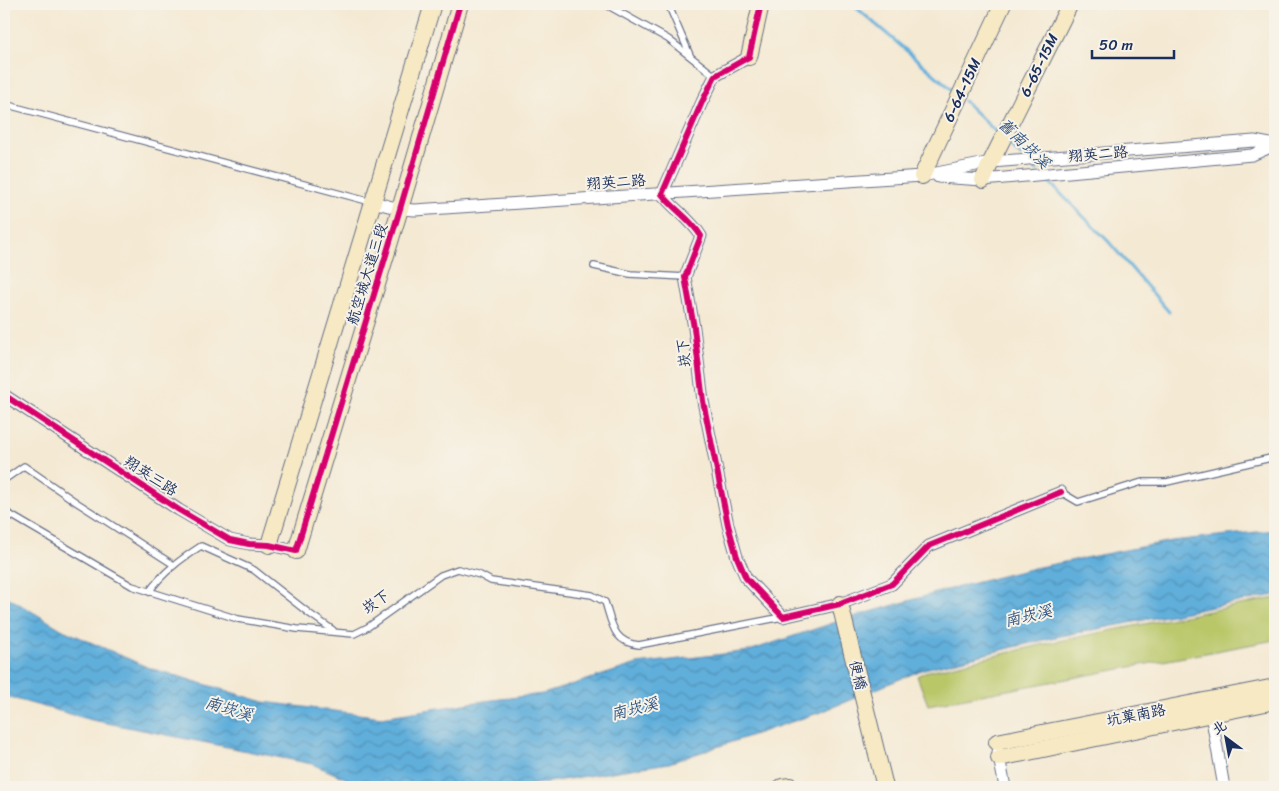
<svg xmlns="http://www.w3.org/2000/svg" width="1279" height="791" font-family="Sriracha,'LXGW WenKai TC',sans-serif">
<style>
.green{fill:#bac769;stroke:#6a7b64}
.water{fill:url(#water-waves);stroke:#3e6f9c}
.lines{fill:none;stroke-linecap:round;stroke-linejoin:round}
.stream{stroke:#61afdb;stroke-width:3}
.lane-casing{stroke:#677087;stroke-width:8}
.street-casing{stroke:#677087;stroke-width:13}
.secondary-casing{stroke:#677087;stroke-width:18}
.lane{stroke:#fff;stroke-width:5.5}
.street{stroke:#fff;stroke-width:11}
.secondary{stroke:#f6e9c3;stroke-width:16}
.cycleway-casing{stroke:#f7f3e8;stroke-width:9}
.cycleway{stroke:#d6006c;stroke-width:6}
.labels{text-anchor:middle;stroke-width:4;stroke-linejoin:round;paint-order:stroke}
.street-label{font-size:15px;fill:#1b2f5e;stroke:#f7f3e8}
.water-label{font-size:16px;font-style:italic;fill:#305584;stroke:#f7f3e8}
</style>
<defs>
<pattern id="water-waves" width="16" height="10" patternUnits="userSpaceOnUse" patternTransform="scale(1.25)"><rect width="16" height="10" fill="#61afdb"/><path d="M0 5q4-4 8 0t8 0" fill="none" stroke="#4f8fb5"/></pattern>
</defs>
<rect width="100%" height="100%" fill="#f7f3e8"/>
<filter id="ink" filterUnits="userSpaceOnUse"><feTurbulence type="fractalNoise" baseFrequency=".02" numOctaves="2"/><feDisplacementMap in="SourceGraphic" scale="10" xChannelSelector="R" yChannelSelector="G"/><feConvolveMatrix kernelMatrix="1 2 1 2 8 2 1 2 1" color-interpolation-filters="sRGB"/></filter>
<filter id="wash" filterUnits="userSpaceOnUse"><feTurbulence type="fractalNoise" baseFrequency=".0096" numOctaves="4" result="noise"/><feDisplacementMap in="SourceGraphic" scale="20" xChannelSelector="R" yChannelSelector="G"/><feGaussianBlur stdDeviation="1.12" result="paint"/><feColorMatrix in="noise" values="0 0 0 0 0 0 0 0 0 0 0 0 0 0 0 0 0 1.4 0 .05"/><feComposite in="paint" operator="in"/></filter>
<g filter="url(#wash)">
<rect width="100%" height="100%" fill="#f4e9d3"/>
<path class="green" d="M1275 598V640L928 705 917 676 925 672 1058 641Z"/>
<path class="water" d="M1275 530V595L1056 637 924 669 821 712 669 763 517 787H366L312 764 92 720 4 696V595L63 630 147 667 264 702 382 717 484 701 543 694 637 664 749 651 839 621 946 590 1034 568 1171 541Z"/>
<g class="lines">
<g class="stream">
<path d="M852 4 956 93"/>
<path d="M964 101 999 135"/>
<path d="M1007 143 1021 156"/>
<path d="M1027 162 1037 171"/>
<path d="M1044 177 1108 241 1169 312"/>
</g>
</g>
</g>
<g filter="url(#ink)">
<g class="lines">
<g class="lane-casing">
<g id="lane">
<path d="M605 4 668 39 715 76"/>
<path d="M668 4 690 55"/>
<path d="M4 104 371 202"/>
<path d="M594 266 630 274 685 277"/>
<path d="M4 480 24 466 76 502 174 565"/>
<path d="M1061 492 1078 502 1142 482H1167L1275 457"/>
<path d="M4 511 132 586 238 619 297 629 354 634 368 627 441 575 458 569 480 575 491 581 592 595 605 602C612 623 613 643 639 645L782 617"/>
<path d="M149 592C163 572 181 559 201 546L254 570 310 614 333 630"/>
</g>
</g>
<g class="street-casing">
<g id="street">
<path d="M749 57 715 76 702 102 662 194C673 209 691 219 701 236L685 277 694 328 703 401 728 525 737 557 746 578 783 617 840 604 892 584 929 546 1061 492"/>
<path d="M938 177 983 180 1252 155 1275 145"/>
<path d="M373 202 400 209 415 210 922 176 991 162 1254 141 1275 145"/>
<path d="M4 395 179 510 230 540 249 544 269 545 296 551"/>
<path d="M1211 714 1224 787"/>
<path d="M998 752 1005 787"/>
</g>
</g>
<g class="secondary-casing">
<g id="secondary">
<path d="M749 57 761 4"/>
<path d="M922 176 1003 4"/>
<path d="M983 180 991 162 1070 4"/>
<path d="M269 545 433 4"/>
<path d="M296 551 400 209 460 4"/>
<path d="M840 604 885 787"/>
<path d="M997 742 1275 687"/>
<path d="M999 758 1275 701"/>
<path d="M782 787 790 786"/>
</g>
</g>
<use href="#lane" class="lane"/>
<use href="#street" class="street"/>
<use href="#secondary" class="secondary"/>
<g class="cycleway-casing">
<g id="cycleway">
<path d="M761 4 749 57 715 76 702 102 662 194C673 209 691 219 701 236L685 277 694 328 703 401 728 525 737 557 746 578 783 617 840 604 892 584 929 546 1061 492"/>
<path d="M4 395 179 510 230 540 249 544 269 545 296 551 400 209 460 4"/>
</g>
</g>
<use href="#cycleway" class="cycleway"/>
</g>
</g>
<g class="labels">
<g class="street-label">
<text transform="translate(1039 65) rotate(-64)" y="5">6-65-15M</text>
<text transform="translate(962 90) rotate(-65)" y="5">6-64-15M</text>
<text transform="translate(1098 154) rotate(-5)" y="5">翔英二路</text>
<text transform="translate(616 182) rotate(-4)" y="5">翔英二路</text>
<text transform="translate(367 274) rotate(-73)" y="5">航空城大道三段</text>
<text transform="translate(684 353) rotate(-97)" y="5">崁下</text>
<text transform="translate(151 476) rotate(33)" y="5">翔英三路</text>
<text transform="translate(376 602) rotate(-35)" y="5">崁下</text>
<text transform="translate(858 675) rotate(76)" y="5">便橋</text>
<text transform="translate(1136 715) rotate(-11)" y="5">坑菓南路</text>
</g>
<g class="water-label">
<text transform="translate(1025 143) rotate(44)" y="6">舊南崁溪</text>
<text transform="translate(1028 615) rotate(-13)" y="6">南崁溪</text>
<text transform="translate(229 708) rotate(17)" y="6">南崁溪</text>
<text transform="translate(634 708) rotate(-14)" y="6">南崁溪</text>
</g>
</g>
<rect width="1279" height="791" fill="none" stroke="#f7f3e8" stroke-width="20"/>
<g transform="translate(1226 738) rotate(328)" stroke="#f7f3e8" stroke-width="4" paint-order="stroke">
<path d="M0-4L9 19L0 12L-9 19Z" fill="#1b2f5e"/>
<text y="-8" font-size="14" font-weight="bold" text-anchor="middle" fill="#1b2f5e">北</text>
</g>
<path d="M1092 50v8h82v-8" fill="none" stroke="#1b2f5e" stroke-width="2.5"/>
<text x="1099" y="50" font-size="15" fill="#1b2f5e" stroke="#f7f3e8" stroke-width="4" paint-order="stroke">50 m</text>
</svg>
